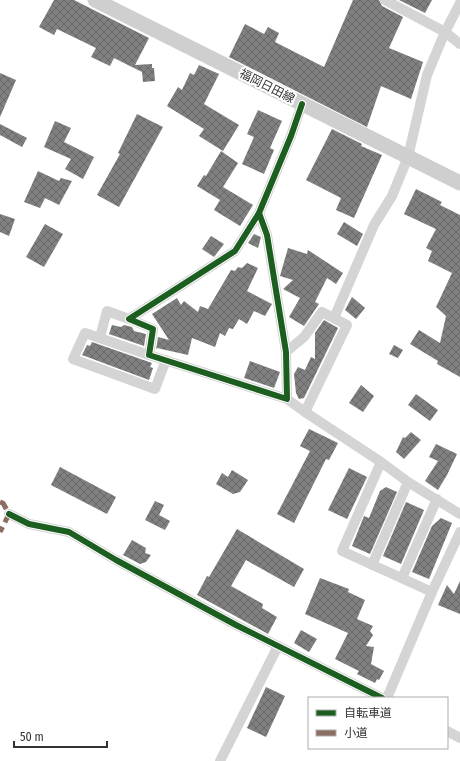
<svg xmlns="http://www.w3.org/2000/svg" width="460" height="761" font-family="'Fira Sans Condensed','Noto Sans JP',sans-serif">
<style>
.building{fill:url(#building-cross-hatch)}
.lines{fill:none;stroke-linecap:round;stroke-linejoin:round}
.street{stroke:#d4d4d4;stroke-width:10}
.secondary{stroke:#cfcfcf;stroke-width:15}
.quiet{stroke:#8d6e63;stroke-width:5;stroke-dasharray:10 5;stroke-linecap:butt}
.cycleway-casing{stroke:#fff;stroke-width:8}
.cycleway{stroke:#1b5e20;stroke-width:6}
.labels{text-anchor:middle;stroke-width:4;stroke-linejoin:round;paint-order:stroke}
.street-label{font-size:12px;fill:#323232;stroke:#fff}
</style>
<defs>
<pattern id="building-cross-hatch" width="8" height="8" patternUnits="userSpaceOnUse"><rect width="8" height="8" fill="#808080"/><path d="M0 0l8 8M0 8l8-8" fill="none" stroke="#696969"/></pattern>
</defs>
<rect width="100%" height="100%" fill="#fff"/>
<g class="building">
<path d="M54 0H74L149 38 135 65 152 64V68H154L155 81 143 82 142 72 114 58 110 66 91 57 96 48 57 29 54 35 39 27Z"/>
<path d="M353 0H379L382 6 403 17 389 48 423 62 411 99 381 86 367 127 229 57 245 24 264 34 268 27 279 33 275 42 324 67Z"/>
<path d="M399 0H432L425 13Z"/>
<path d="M199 65 219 74 204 104 239 125 223 151 199 136 204 129 167 106 178 87 182 90 190 73 194 75Z"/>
<path d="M0 73 16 80 0 117Z"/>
<path d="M258 110 282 121 270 148 274 150 264 174 242 164 254 137 247 134Z"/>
<path d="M137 114 163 127 119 207 97 195 120 154 118 153Z"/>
<path d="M55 121 71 128 64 142 94 157 83 179 65 169 71 159 44 147Z"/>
<path d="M0 124 27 138 22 147 0 135Z"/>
<path d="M332 129 362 144 361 146 382 155 354 218 336 210 341 198 306 180Z"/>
<path d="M221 151 238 163 223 187 253 205 240 226 214 210 220 200 197 186 204 175 206 176Z"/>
<path d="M38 171 59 181 61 178 72 181 59 205 45 198 40 208 24 202Z"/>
<path d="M416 189 442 202 440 205 460 215V377L437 364 438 361 410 344 419 330 440 343 446 316 436 307 452 273 428 261 432 251 426 248 436 229 404 214Z"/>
<path d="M0 214 15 219 9 236 0 232Z"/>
<path d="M344 222 363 234 357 246 337 234Z"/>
<path d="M45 224 63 234 44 267 26 257Z"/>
<path d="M254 234 261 237 258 248 248 243Z"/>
<path d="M211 236 224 244 214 257 202 249Z"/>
<path d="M288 248 307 254 308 250 343 273 336 284 327 278 315 302 319 304 304 326 289 317 300 298 283 289 293 280 280 276Z"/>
<path d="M247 263 258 268 247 291 272 304 265 316 254 311 247 324 239 319 233 329 229 328 225 336 220 333 215 347 192 338 188 355 157 348 156 350 158 337 169 340 152 314 177 298 181 305 184 301 198 312 200 306 208 309 231 270 235 271 238 267 242 268Z"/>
<path d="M352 297 365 308 356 319 345 310Z"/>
<path d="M324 320 338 328 304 398 299 399 296 393 294 374 298 367 305 370 311 357 315 359V333Z"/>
<path d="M112 325 121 327 124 325 132 327 134 331 146 334 144 346 109 334Z"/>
<path d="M92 342 152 363 150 367 153 368 149 380 82 355 87 345 90 346Z"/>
<path d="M394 345 403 350 398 358 389 354Z"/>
<path d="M250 361 280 372 274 388 244 378Z"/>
<path d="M361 385 374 396 363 412 349 403Z"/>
<path d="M416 394 438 410 430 421 408 405Z"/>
<path d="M309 429 338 443 329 460 326 459 294 523 277 514 310 451 300 446Z"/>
<path d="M411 432 421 440 404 459 396 452 403 437 405 438Z"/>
<path d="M436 444 457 454 447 475 438 490 425 481 438 461 429 457Z"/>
<path d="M60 467 116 497 107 514 51 485Z"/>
<path d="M349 468 367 477 347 519 328 510Z"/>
<path d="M232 470 248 480 240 492 233 494 216 484 222 473 228 477Z"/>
<path d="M386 487 397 492 370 554 352 546 364 516 369 518 380 491Z"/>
<path d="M155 501 164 505 159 515 170 521 165 530 145 520Z"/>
<path d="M406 502 424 510 401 564 383 556Z"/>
<path d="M441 518 452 523 429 579 412 572 432 526Z"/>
<path d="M237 529 304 569 294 587 246 560 231 586 263 604 262 608 277 617 268 634 197 595 207 576 209 577Z"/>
<path d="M132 540 146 548 145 553 151 555 146 562 140 564 123 555Z"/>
<path d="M320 578 349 589 348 592 365 600 357 619 373 626 370 631 373 635 366 646 374 647 371 664 384 671 379 680 377 679 375 683 357 674 359 671 335 659 348 633 305 614Z"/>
<path d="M460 581V614L438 605 447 585 454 594Z"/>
<path d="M301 630 317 639 309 652 294 643Z"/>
<path d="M266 687 285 696 266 737 247 728Z"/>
</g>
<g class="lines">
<g class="street">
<path d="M385 0 445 32 460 44"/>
<path d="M259 213 235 251 129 319 153 329 149 355 287 399 286 352 267 235 259 213 291 136 302 104"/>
<path d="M334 318 374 225 392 196 408 157 427 75 445 32 460 3"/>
<path d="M100 337 107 311 129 319"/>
<path d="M286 352 304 337 322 312 347 325 305 412 287 399"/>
<path d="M149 355 85 333 73 359 155 389 166 360"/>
<path d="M305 412 381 462 408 482 460 514"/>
<path d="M381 462 342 551 432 592 460 532"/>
<path d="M9 514 29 524 69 532 116 560 236 625 382 698"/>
<path d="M372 565 408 482"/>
<path d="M402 578 437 499"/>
<path d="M387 698 432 592"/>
<path d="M447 731 460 738"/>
<path d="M220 761 278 646"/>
</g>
<path class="secondary" d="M95 0 460 183"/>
<path class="quiet" d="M0 502 3 503 9 514 0 532"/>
<g class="cycleway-casing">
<g id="cycleway">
<path d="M259 213 235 251 129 319 153 329 149 355 287 399 286 352 267 235 259 213 291 136 302 104"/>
<path d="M9 514 29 524 69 532 116 560 236 625 382 698"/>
</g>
</g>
<use href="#cycleway" class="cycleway"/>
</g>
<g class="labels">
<g class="street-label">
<text transform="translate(267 86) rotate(27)" y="4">福岡日田線</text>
</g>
</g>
<rect x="308" y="697" width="140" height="52" fill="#ffffff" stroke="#adadad"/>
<rect x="316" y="710" width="20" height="6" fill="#1b5e20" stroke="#adadad"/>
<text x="344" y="717" font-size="12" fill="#323232">自転車道</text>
<rect x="316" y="730" width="20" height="6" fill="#8d6e63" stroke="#adadad"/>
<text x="344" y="737" font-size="12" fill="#323232">小道</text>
<path d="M14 741v6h93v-6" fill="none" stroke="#323232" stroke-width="2"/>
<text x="20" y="741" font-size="12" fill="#323232" stroke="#ffffff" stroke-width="3" paint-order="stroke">50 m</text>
</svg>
